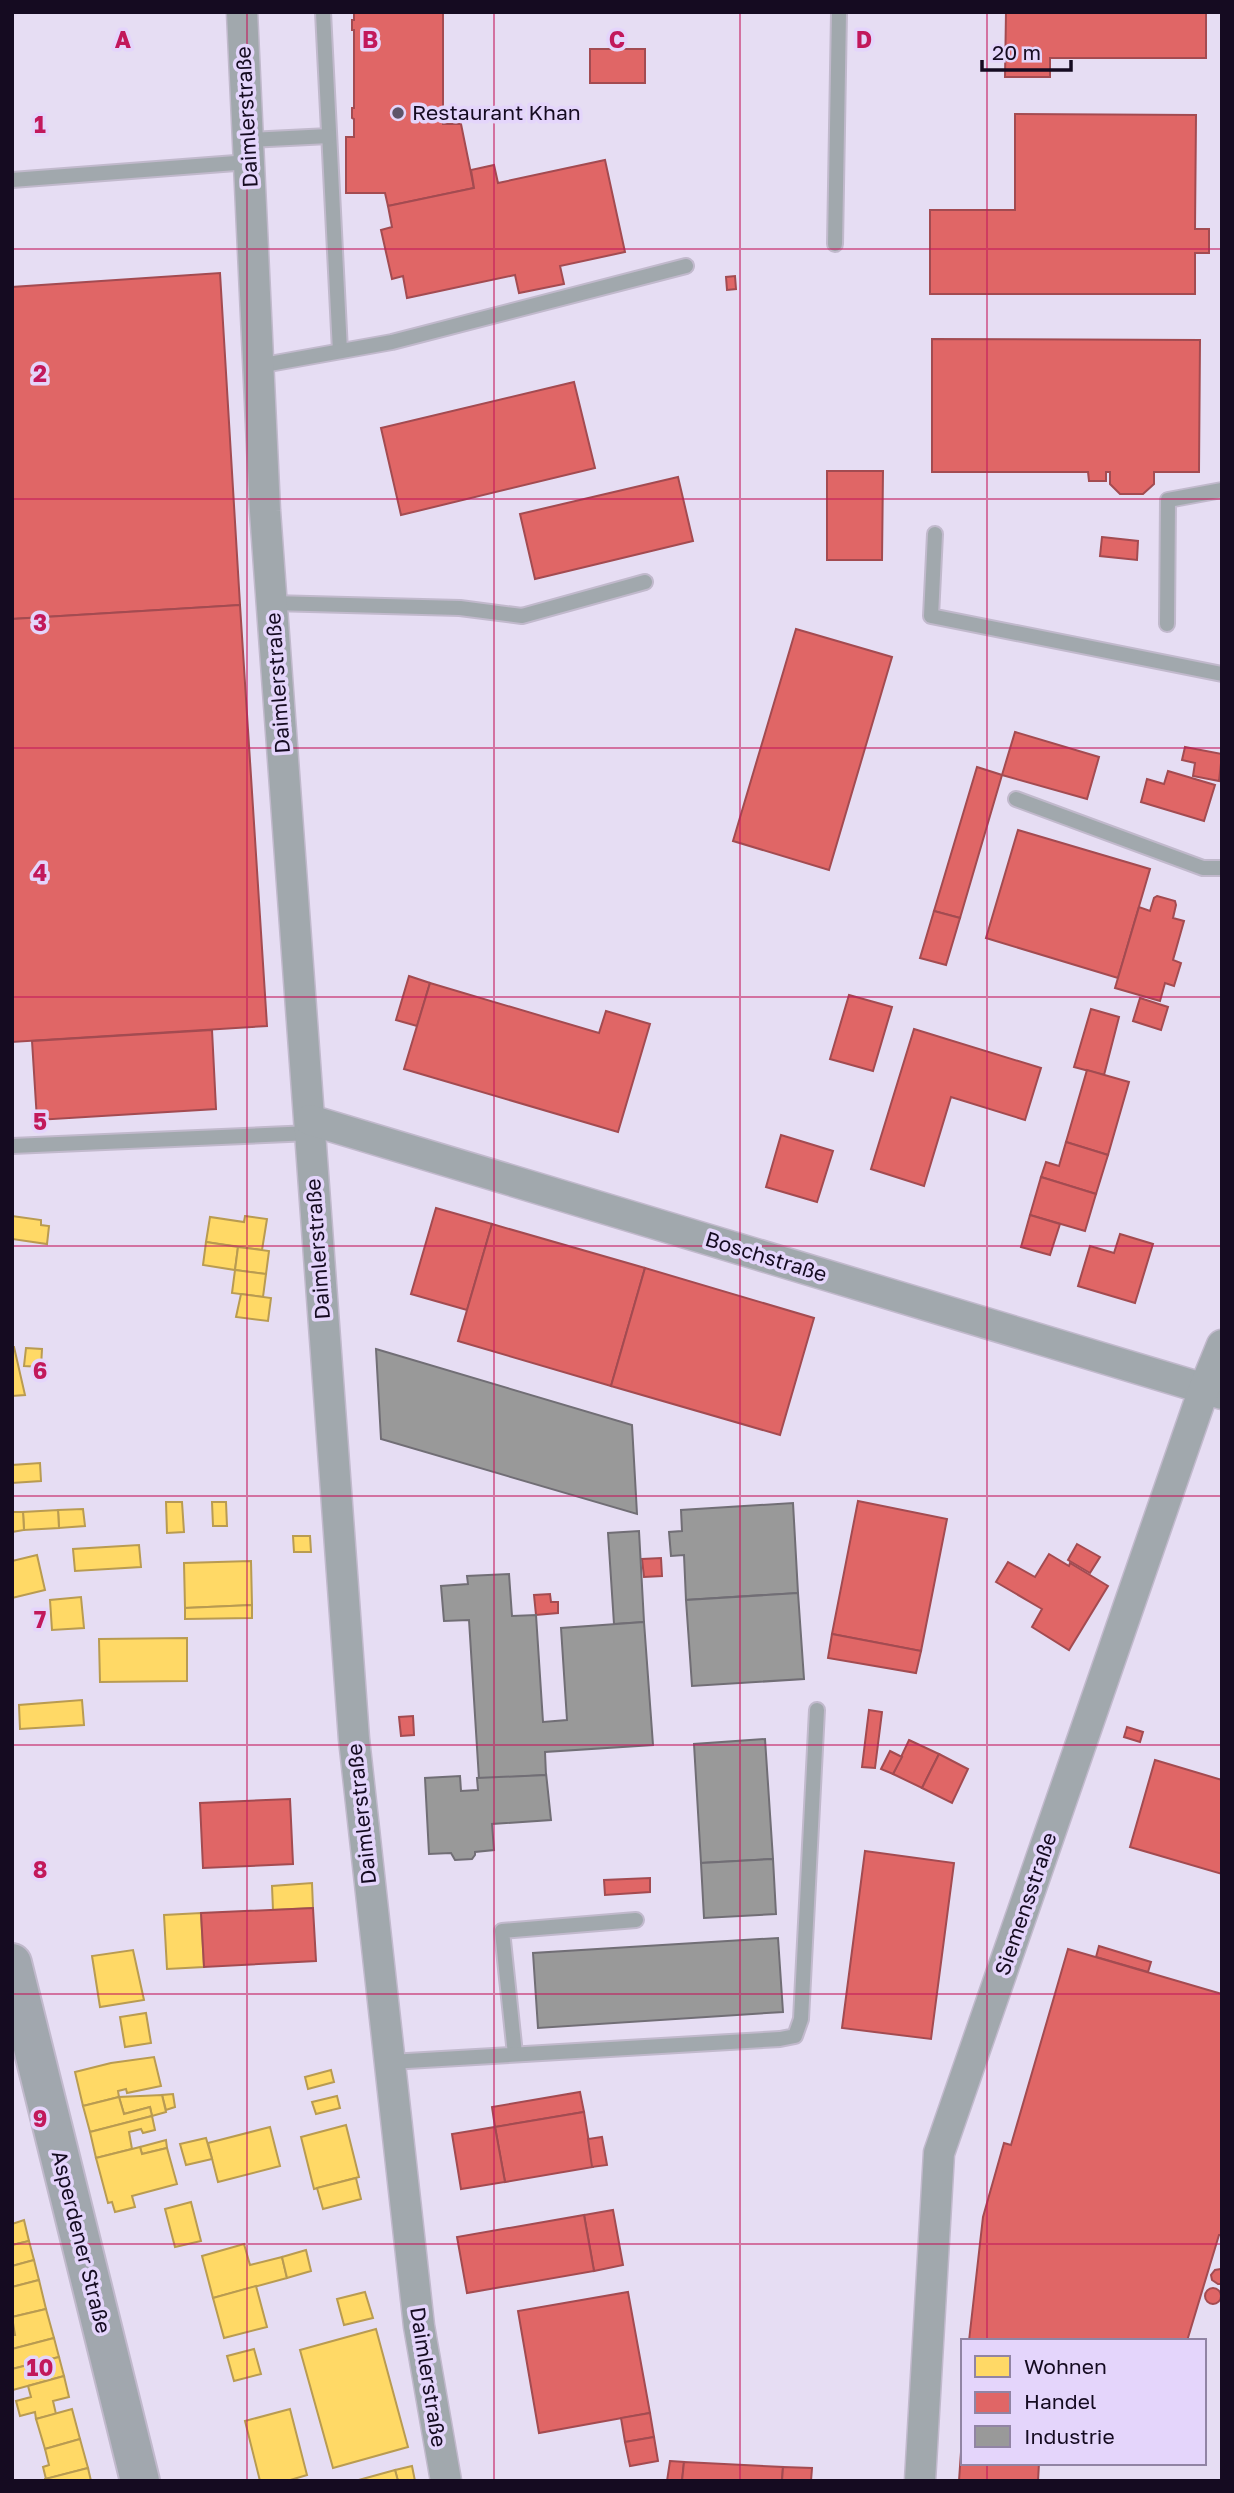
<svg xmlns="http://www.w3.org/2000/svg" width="1234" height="2493" font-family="'Golos Text',sans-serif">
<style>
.homes{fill:#ffd966;stroke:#b99b51;stroke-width:2}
.shops{fill:#e06666;stroke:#a34b51;stroke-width:2}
.industry{fill:#999;stroke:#716e75;stroke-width:2}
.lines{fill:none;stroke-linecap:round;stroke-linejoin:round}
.lane-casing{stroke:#c1b9cc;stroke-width:18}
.street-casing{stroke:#c1b9cc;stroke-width:33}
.secondary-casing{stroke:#c1b9cc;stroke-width:42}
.lane{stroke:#a1a8ad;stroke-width:14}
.street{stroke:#a1a8ad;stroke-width:30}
.secondary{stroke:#a1a7ae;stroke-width:38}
.grid{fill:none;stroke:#c2185b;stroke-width:2;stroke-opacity:0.55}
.poi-dot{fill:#5e546a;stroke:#e4d5fb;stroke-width:2.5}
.labels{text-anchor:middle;stroke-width:7;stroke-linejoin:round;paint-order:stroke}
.poi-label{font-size:21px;fill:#150b21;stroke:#e4d5fb;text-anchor:start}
.street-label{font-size:21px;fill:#150b21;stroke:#e4d5fb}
.grid-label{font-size:23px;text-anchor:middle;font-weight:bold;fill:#c2185b;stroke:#e4d5fb;stroke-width:7;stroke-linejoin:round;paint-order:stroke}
</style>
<rect width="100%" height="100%" fill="#e6ddf3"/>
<g class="homes">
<path d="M12 1216 41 1220V1225L49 1226 47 1244 12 1239Z"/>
<path d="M245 1216 267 1219 262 1250 206 1242 210 1217 244 1222Z"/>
<path d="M206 1242 238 1247 235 1270 203 1265Z"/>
<path d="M238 1247 269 1251 266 1274 235 1270Z"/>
<path d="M235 1270 266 1274 263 1297 232 1293Z"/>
<path d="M241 1294 271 1298 268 1321 236 1317Z"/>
<path d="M12 1347H14L25 1395 12 1396Z"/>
<path d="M26 1348 42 1349 41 1367 24 1366Z"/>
<path d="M40 1463 41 1481 12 1483V1465Z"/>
<path d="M166 1502H182L184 1532 167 1533Z"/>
<path d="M212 1502H226L227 1526H213Z"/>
<path d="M83 1509 85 1526 59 1528 58 1510Z"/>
<path d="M58 1510 59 1528 24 1530 23 1512Z"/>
<path d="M12 1512H23L24 1530 12 1532Z"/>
<path d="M293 1536H310L311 1552H294Z"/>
<path d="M139 1545 141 1567 75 1571 73 1549Z"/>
<path d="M37 1555 45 1590 12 1598V1561Z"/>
<path d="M251 1561 252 1605 185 1608 184 1563Z"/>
<path d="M81 1597 84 1628 52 1630 50 1600Z"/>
<path d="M252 1605V1618L185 1619V1608Z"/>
<path d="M187 1638V1681L100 1682 99 1639Z"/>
<path d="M82 1700 84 1725 20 1729 19 1705Z"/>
<path d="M312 1883 313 1908 273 1910 272 1886Z"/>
<path d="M201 1913 204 1967 167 1969 164 1915Z"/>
<path d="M133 1950 144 2000 100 2007 92 1956Z"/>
<path d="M146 2013 151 2043 125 2047 120 2017Z"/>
<path d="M154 2057 161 2086 127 2093 126 2089 118 2091 119 2097 83 2106 75 2072 111 2063Z"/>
<path d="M331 2070 334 2082 308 2089 305 2077Z"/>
<path d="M173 2094 175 2107 166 2110 162 2095Z"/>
<path d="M162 2095 166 2112 152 2116 150 2107 124 2114 119 2097Z"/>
<path d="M337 2096 340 2108 316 2114 312 2102Z"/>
<path d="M119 2097 124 2114 150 2107 152 2116 90 2132 83 2106Z"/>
<path d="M152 2116 155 2130 143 2133 141 2129 129 2132 132 2149 96 2158 90 2132Z"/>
<path d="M346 2125 359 2177 314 2189 301 2137Z"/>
<path d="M270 2127 280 2166 218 2182 208 2143Z"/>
<path d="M206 2138 212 2159 186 2165 180 2144Z"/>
<path d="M166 2140 167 2148 142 2154 140 2147Z"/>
<path d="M140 2147 142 2154 167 2148 177 2184 132 2196 135 2207 115 2212 112 2202 108 2203 96 2158Z"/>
<path d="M356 2178 361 2199 323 2209 317 2188Z"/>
<path d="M191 2202 201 2241 175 2247 165 2209Z"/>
<path d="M24 2220 29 2241 12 2245V2224Z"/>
<path d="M29 2241 34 2260 12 2266V2245Z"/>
<path d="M244 2244 250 2265 282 2257 287 2278 213 2298 202 2256Z"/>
<path d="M306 2250 311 2271 287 2278 282 2257Z"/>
<path d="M34 2260 39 2280 12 2287V2266Z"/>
<path d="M39 2280 46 2309 12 2317V2287Z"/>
<path d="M256 2286 267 2327 224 2338 213 2298Z"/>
<path d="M365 2292 373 2318 344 2325 337 2299Z"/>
<path d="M46 2309 54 2338 12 2349V2335H15L12 2317Z"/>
<path d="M376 2329 408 2447 333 2468 300 2350Z"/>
<path d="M54 2338 59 2357 12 2369V2349Z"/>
<path d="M254 2349 261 2374 234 2381 227 2356Z"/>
<path d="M59 2357 64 2376 13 2390 12 2369Z"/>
<path d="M64 2376 69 2397 53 2401 56 2414 36 2419 35 2412 20 2416 16 2401 31 2397 28 2386Z"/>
<path d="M72 2409 80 2439 45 2449 36 2419Z"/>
<path d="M290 2409 307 2475 287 2481H260L245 2421Z"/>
<path d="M80 2439 88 2468 46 2479 43 2467 49 2465 45 2449Z"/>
<path d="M412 2466 415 2481H398L395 2470Z"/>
<path d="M88 2468 91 2481H45V2479Z"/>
<path d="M395 2470 398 2481H355Z"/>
</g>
<g class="shops">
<path d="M354 12H443V124H461L474 188 388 206 385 193H346V137H354V119L352 118V108H354V30H352V20H354Z"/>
<path d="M1006 12H1206V58H1050V77H1005Z"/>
<rect x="590" y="49" width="55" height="34"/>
<path d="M1015 114 1196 115 1195 229H1209V253H1195V294H930V210H1015Z"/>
<path d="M605 160 625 252 560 266 564 284 519 293 515 275 407 298 403 276 392 279 381 230 392 227 388 206 474 188 471 170 494 165 498 183Z"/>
<path d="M220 273 240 605 12 619V287Z"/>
<path d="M735 276 736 289 727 290 726 277Z"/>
<path d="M932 339 1200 340 1199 472H1154V484L1143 494H1120L1110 484V472H1106V481H1089L1088 472H932Z"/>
<path d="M574 382 595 468 401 515 381 428Z"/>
<path d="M827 471H883L882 560H827Z"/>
<path d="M678 477 693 541 535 579 520 514Z"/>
<path d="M1102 537 1138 541 1137 560 1100 556Z"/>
<path d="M240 605 267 1026 12 1042V619Z"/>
<path d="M796 629 892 657 829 870 733 841Z"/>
<path d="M1015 732 1099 757 1087 799 1002 775Z"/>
<path d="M1185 747 1222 754 1219 781 1193 776 1195 763 1182 760Z"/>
<path d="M977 767 1002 775 960 918 934 911Z"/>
<path d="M1168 771 1215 785 1204 821 1141 802 1147 779 1164 784Z"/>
<path d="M1018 830 1150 869 1118 978 986 938Z"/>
<path d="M1157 896 1175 901 1176 905 1173 918 1184 921 1173 960 1181 963 1174 986 1165 983 1160 1001 1115 988 1139 907 1150 911 1154 898Z"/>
<path d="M934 911 960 918 946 965 920 958Z"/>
<path d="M409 976 430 983 417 1026 396 1020Z"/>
<path d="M430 983 599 1033 606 1011 650 1024 618 1132 404 1069Z"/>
<path d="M849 995 892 1007 873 1071 830 1059Z"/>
<path d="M1140 998 1168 1007 1161 1030 1133 1021Z"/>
<path d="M1091 1009 1119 1017 1104 1075 1074 1067Z"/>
<path d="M914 1029 1041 1068 1025 1120 951 1097 924 1186 871 1169Z"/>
<path d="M212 1030 216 1109 37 1120 32 1041Z"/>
<path d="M1087 1070 1129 1082 1108 1155 1066 1142Z"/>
<path d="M781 1135 833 1151 817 1202 766 1187Z"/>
<path d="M1066 1142 1108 1155 1096 1194 1041 1177 1046 1162 1059 1166Z"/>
<path d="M1041 1177 1096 1194 1085 1231 1030 1215Z"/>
<path d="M436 1208 492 1224 467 1310 411 1294Z"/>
<path d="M1030 1215 1060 1224 1050 1255 1021 1247Z"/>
<path d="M492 1224 645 1268 611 1386 458 1341Z"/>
<path d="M1120 1234 1153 1244 1135 1303 1078 1286 1090 1246 1114 1253Z"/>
<path d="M645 1268 814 1318 780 1435 611 1386Z"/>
<path d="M858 1501 947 1519 921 1651 832 1634Z"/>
<path d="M1077 1544 1100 1557 1090 1573 1068 1560Z"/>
<path d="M1049 1554 1069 1566 1070 1563 1108 1586 1069 1650 1032 1627 1042 1609 996 1582 1008 1562 1035 1577Z"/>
<path d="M661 1558 662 1576 644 1577 642 1559Z"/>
<path d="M550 1594 551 1602H558V1613L536 1615 534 1595Z"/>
<path d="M832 1634 921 1651 916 1673 828 1658Z"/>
<path d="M869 1710 882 1712 875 1768 862 1767Z"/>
<path d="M413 1716 414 1735 401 1736 399 1717Z"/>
<path d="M1127 1727 1143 1732 1140 1742 1124 1737Z"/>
<path d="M909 1740 939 1754 922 1788 893 1774Z"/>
<path d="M890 1751 902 1757 893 1774 881 1769Z"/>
<path d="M939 1754 968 1769 952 1803 922 1788Z"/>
<path d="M1155 1760 1222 1780V1874L1130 1847Z"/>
<path d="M290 1799 293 1864 203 1868 200 1803Z"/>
<path d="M865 1851 954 1863 931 2039 842 2028Z"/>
<path d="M650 1878V1892L605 1895 604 1880Z"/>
<path d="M313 1908 316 1961 204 1967 201 1913Z"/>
<path d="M1099 1946 1151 1962 1148 1972 1096 1957Z"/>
<path d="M1068 1949 1222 1994V2235H1219L1187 2341H969L983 2217 1004 2143 1011 2145Z"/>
<path d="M580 2092 584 2112 495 2127 492 2107Z"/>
<path d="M584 2112 593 2167 505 2182 495 2127Z"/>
<path d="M495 2127 505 2182 461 2189 452 2134Z"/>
<path d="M602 2137 607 2165 592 2167 588 2139Z"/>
<path d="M613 2210 623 2265 594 2271 584 2215Z"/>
<path d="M584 2215 594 2271 467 2293 457 2237Z"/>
<path d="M1221 2269 1222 2284H1218L1212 2280 1211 2275 1215 2270Z"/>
<circle cx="1213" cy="2296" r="8"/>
<path d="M628 2292 650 2413 539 2433 518 2311Z"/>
<path d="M650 2413 654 2437 625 2442 621 2418Z"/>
<path d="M963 2423V2463H1039L1038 2481H959Z"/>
<path d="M654 2437 658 2461 630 2466 625 2442Z"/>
<path d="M670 2461 684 2462 682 2481H667Z"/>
<path d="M684 2462 783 2467 782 2481H682Z"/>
<path d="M783 2467 812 2468 811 2481H782Z"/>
</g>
<g class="industry">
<path d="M376 1349 632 1425 637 1514 381 1439Z"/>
<path d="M793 1503 798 1593 686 1600 684 1555 671 1556 669 1532 682 1531 681 1510Z"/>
<path d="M639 1531 644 1622 614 1624 608 1533Z"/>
<path d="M509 1574 512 1616 536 1615 543 1722 567 1720 561 1628 644 1622 653 1745 545 1752 546 1775 479 1779 469 1620 444 1621 441 1586 468 1584 467 1576Z"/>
<path d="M798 1593 804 1679 692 1686 686 1600Z"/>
<path d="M765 1739 773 1859 701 1863 694 1744Z"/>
<path d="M546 1773 551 1820 492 1824 494 1850 475 1852V1855L472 1859 455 1860 451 1853 429 1854 425 1778 460 1776 461 1791 478 1790 477 1778 546 1775Z"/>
<path d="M773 1859 776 1914 704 1918 701 1863Z"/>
<path d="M778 1938 783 2012 538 2028 533 1953Z"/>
</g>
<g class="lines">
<g class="lane-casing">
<g id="lane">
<path d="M323 12 340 351"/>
<path d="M248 140 329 136"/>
<path d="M12 180 249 162"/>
<path d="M835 244 839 12"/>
<path d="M258 366 392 342 686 266"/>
<path d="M935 534 931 616 1222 674"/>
<path d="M272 603 460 608 522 616 645 582"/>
<path d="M1167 624 1168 500 1222 490"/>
<path d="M1016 799 1203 868H1222"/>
<path d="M12 1146 311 1133"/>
<path d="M515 2054 502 1931 636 1920"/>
<path d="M390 2062 780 2039 795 2036 801 2019 817 1710"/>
</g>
</g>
<g class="street-casing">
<g id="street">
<path d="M242 12 265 511 354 1739 419 2326 446 2481"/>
<path d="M310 1120 1222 1394"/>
<path d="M920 2481 939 2153 1204 1389 1222 1345"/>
</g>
</g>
<g class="secondary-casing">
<path id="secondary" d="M12 1963 140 2481"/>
</g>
<use href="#lane" class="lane"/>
<use href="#street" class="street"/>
<use href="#secondary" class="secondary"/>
</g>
<path class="grid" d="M247 12V2481M494 12V2481M740 12V2481M987 12V2341M12 249H1222M12 499H1222M12 748H1222M12 997H1222M12 1246H1222M12 1496H1222M12 1745H1222M12 1994H1222M12 2244H1222M987 2463V2481"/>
<circle class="poi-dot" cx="398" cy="113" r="7"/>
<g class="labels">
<g class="poi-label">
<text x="412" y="120">Restaurant Khan</text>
</g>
<g class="street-label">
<text transform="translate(247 117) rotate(-93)" y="7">Daimlerstraße</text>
<text transform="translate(278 683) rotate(-94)" y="7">Daimlerstraße</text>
<text transform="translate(318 1249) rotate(-94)" y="7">Daimlerstraße</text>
<text transform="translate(766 1257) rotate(17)" y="7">Boschstraße</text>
<text transform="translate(362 1814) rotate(-96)" y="7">Daimlerstraße</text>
<text transform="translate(1026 1904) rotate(-71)" y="7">Siemensstraße</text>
<text transform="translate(81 2242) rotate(76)" y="7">Asperdener Straße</text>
<text transform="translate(428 2377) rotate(81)" y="7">Daimlerstraße</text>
</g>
</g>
<g class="grid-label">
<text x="123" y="48">A</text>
<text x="370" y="48">B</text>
<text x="617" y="48">C</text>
<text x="864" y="48">D</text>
<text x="40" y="133">1</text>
<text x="40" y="382">2</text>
<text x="40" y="631">3</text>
<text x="40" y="881">4</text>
<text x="40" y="1130">5</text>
<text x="40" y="1379">6</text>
<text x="40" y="1628">7</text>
<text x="40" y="1878">8</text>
<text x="40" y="2127">9</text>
<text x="40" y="2376">10</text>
</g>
<rect width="1234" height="2493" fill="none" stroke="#150b21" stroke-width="28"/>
<rect x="961" y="2339" width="245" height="126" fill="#e4d5fb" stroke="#9184a4" stroke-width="2"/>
<rect x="975" y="2356" width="35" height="21" fill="#ffd966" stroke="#9184a4" stroke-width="2"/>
<text x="1024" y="2374" font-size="21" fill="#150b21">Wohnen</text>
<rect x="975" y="2392" width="35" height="21" fill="#e06666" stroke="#9184a4" stroke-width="2"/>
<text x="1024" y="2409" font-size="21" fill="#150b21">Handel</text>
<rect x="975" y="2426" width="35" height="21" fill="#999999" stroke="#9184a4" stroke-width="2"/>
<text x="1024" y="2444" font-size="21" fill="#150b21">Industrie</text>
<path d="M982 60v10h89v-10" fill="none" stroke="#150b21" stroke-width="3.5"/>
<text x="992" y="60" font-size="21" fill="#150b21" stroke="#e4d5fb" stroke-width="5" paint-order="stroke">20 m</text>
</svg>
